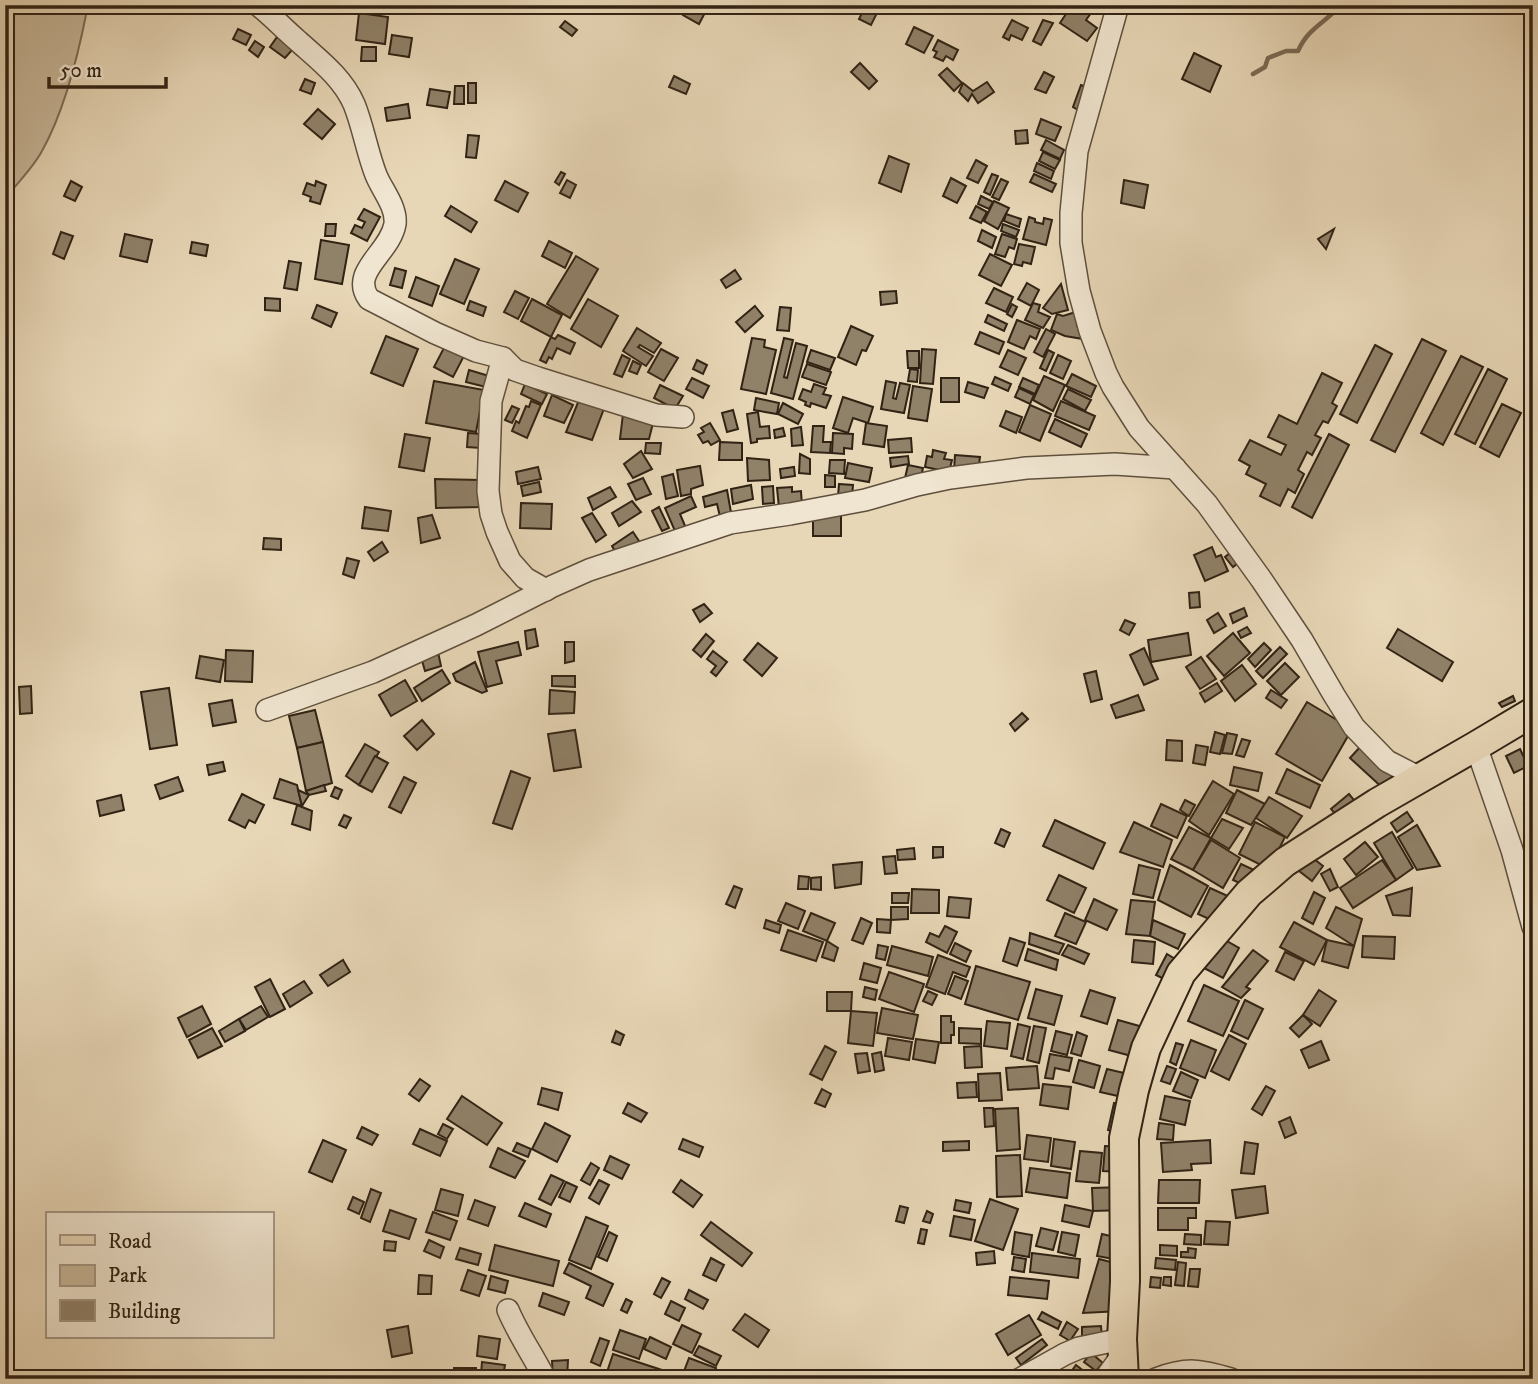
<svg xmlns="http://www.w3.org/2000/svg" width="1538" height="1384" font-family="'IM FELL DW Pica',serif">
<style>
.green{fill:#c9b89b;stroke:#7d6e58;stroke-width:2}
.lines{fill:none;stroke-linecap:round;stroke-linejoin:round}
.stream{stroke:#7a6a55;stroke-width:4.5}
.building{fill:#908169;stroke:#312314;stroke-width:2}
.minor-casing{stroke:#5f503d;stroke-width:24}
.major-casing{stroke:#312314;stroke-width:32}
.minor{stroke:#f0e5d0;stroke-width:21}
.major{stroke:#e8d7b7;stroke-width:28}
</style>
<rect width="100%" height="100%" fill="#e8d7b7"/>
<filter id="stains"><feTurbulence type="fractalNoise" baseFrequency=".00286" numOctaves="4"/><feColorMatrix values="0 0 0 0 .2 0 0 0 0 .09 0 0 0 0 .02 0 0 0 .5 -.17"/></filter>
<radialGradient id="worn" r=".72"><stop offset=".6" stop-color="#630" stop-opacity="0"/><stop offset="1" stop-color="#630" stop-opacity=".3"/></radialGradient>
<path class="green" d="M5 5H89L87 10C78 56 65 110 42 151 33 168 17 183 5 199Z"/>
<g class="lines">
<path class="stream" d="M1253 74 1265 67 1268 58 1286 51H1298C1308 28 1325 23 1341 5"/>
</g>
<g class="building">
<path d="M688 5 697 8 698 5H709L699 24 683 15Z"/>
<path d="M758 5H776L771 13Z"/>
<path d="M1042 5H1059L1051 14Z"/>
<path d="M1072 5H1078L1091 13 1086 20 1097 28 1087 41 1060 23Z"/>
<path d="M865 7 877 13 871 25 859 19Z"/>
<path d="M359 13 388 17 385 44 356 40Z"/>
<path d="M1012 20 1028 28 1022 40 1011 35 1009 40 1003 37Z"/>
<path d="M1043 20 1053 23 1041 45 1033 41Z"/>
<path d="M565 21 577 30 572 36 560 27Z"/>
<path d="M914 27 933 36 924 53 906 44Z"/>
<path d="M238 29 251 35 246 45 233 39Z"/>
<path d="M392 35 412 38 409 57 389 54Z"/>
<path d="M277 37 293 49 285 58 270 47Z"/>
<path d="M938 40 958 50 953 60 946 56 943 61 934 57 937 52 933 50Z"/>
<path d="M255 41 264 47 258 57 249 50Z"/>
<path d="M362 47H376V61H361Z"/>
<path d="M1194 53 1221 66 1210 92 1182 79Z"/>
<path d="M860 63 877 81 869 89 851 72Z"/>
<path d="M947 68 962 83 954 91 939 75Z"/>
<path d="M1044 72 1054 77 1046 93 1035 89Z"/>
<path d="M674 76 690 84 686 94 669 87Z"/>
<path d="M305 79 315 83 311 94 300 90Z"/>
<path d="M987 82 994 92 978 103 972 94 968 101 959 92 963 83 973 91Z"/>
<rect x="468" y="83" width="8" height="20"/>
<path d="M1081 85 1089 88 1080 111 1073 107Z"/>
<path d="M455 86H464V104H454Z"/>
<path d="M430 89 450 92 447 108 427 105Z"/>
<path d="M408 104 410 118 387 121 385 108Z"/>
<path d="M318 109 335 124 322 139 304 124Z"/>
<path d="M1041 119 1061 127 1055 141 1036 134Z"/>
<path d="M1027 130 1028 143 1016 144 1015 131Z"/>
<path d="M468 135 479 136 476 158 466 157Z"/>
<path d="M1046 140 1064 150 1060 159 1041 150Z"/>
<path d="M1043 152 1060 160 1055 169 1039 161Z"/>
<path d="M889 156 909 164 901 192 879 183Z"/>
<path d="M976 160 987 166 978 183 967 178Z"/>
<path d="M1037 163 1054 171 1051 179 1034 171Z"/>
<path d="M561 172 565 174 559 185 555 182Z"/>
<path d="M992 174 998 176 990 195 984 192Z"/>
<path d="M1034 174 1056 184 1052 192 1030 182Z"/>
<path d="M951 178 966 186 957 203 943 196Z"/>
<path d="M1001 179 1008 182 999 200 992 197Z"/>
<path d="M567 180 576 185 570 198 560 193Z"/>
<path d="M1124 180 1148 185 1144 208 1121 203Z"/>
<path d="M71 181 82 187 75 201 64 196Z"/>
<path d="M316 181 326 185 320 204 310 201 311 197 303 194 307 183 315 186Z"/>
<path d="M505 181 528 193 518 212 495 200Z"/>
<path d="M981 196 993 202 989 209 978 204Z"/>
<path d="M994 201 1009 208 998 229 984 221Z"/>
<path d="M451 206 477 222 471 232 445 216Z"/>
<path d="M976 206 987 212 981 223 970 218Z"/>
<path d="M364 209 380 217 367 241 351 233 355 225 362 228 365 222 358 219Z"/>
<path d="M1006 214 1021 219 1019 227 1004 221Z"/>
<path d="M1029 217 1035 219V222L1043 224 1044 218 1052 220 1046 245 1023 239Z"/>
<path d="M326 224H336L335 236H325Z"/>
<path d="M1003 224 1019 230 1016 237 1001 231Z"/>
<path d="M1334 229 1326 249 1318 239Z"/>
<path d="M982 230 996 237 992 248 978 241Z"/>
<path d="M61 232 73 236 64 259 53 254Z"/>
<path d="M125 234 152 240 147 262 120 256Z"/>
<path d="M1002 234 1017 239 1014 249 1009 247 1005 257 995 254Z"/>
<path d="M321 240 349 245 342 284 315 279Z"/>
<path d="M549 241 572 253 565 268 542 256Z"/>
<path d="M192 242 208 245 206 256 190 253Z"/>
<path d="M1019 244 1035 247 1031 264 1023 262 1022 266 1014 264Z"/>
<path d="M990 254 1012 265 1001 286 979 275Z"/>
<path d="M576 256 598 269 570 318 547 304Z"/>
<path d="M455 259 479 269 464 304 440 294Z"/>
<path d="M289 261 301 263 297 290 284 288Z"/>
<path d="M395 268 406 271 402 288 390 285Z"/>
<path d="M735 270 741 279 726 288 721 280Z"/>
<path d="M416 277 439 286 432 306 409 297Z"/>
<path d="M1027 283 1039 290 1031 306 1018 299Z"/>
<path d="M1061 284 1068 310 1052 314 1043 308Z"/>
<path d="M994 288 1013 297 1006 312 986 303Z"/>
<path d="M515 291 529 298 518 319 504 312Z"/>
<path d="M896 291 897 303 881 305 880 292Z"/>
<path d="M265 298 280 299V311L265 310Z"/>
<path d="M532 299 562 315 551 337 521 321Z"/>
<path d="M588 299 618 316 601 347 571 329Z"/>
<path d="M470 301 486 307 483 316 467 310Z"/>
<path d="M1033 303 1040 305 1038 312 1050 317 1043 328 1025 320Z"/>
<path d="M1012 304 1017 307 1012 317 1007 314Z"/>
<path d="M317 305 337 313 331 327 312 318Z"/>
<path d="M755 306 763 316 745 332 736 322Z"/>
<path d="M780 307 791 308 789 331 777 330Z"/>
<path d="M1079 311 1077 326 1085 327 1083 339 1065 336 1051 330 1057 314 1063 316Z"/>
<path d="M988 315 1007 324 1004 331 985 322Z"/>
<path d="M1017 320 1040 329 1036 339 1030 336 1024 349 1008 342Z"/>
<path d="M851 326 873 336 866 351 862 350 856 365 838 357Z"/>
<path d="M637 328 661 343 654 353 640 345 638 347 653 356 646 366 623 351Z"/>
<path d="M1046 329 1055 334 1043 357 1034 352Z"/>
<path d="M980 332 1004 342 999 354 975 344Z"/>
<path d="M558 335 575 343 570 354 557 348 552 359 549 357 546 363 540 360 551 337 555 339Z"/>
<path d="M386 336 418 349 403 386 371 373Z"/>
<path d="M752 338 765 340 764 347 776 350 766 394 741 389Z"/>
<path d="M784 338 793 340 784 377 787 378 796 343 807 346 793 399 771 393Z"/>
<path d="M1422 339 1446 351 1395 452 1371 440Z"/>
<path d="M447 342 466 352 453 377 434 367Z"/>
<path d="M1375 345 1392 354 1357 423 1340 414Z"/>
<path d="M661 349 678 358 664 381 648 372Z"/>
<path d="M922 349 936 350 933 384 920 383Z"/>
<path d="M811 350 835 358 830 370 807 362Z"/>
<path d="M1008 350 1026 358 1018 375 1000 367Z"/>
<path d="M1048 350 1054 353 1046 371 1040 368Z"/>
<path d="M907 351H919V368H908Z"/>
<path d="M622 355 630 359 622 377 614 374Z"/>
<path d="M1058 355 1071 361 1063 379 1050 373Z"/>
<path d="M1461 356 1483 367 1443 445 1421 433Z"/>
<path d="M697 360 707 365 703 374 693 369Z"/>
<path d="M633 361 641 365 637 374 629 371Z"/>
<path d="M807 364 831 372 826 385 802 377Z"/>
<path d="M910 369 918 370 917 382 908 381Z"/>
<path d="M1488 369 1507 379 1475 444 1455 434Z"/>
<path d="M469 370 489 376 486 387 466 382Z"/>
<path d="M1322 373 1342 383 1332 403 1337 406 1328 423 1323 421 1315 435 1321 438 1312 455 1307 452 1298 470 1304 474 1295 493 1288 489 1280 506 1260 496 1266 484 1246 474 1250 466 1239 460 1250 440 1281 455 1286 445 1268 437 1279 415 1297 424Z"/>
<path d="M1072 374 1096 386 1091 397 1066 386Z"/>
<path d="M1044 376 1065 385 1053 411 1033 400Z"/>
<path d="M995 377 1011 384 1008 391 992 384Z"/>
<path d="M692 378 709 386 703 398 686 389Z"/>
<rect x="941" y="378" width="18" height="24"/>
<path d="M1023 378 1039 385 1035 394 1019 387Z"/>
<path d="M434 381 484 390 476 432 426 423Z"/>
<path d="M886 381 896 383 893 398 896 399 900 383 910 385 904 413 881 409Z"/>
<path d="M968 382 988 388 984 398 965 392Z"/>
<path d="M525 384 547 394 542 404 521 394Z"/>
<path d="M814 384 826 388 823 394 831 396 826 408 811 403 810 407 805 405 806 402 799 399 803 389 811 392Z"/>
<path d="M660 385 683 396 675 409 654 398Z"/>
<path d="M913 386 932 389 927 421 908 418Z"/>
<path d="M1019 388 1034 395 1030 404 1015 397Z"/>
<path d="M1068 389 1091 400 1085 411 1063 399Z"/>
<path d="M552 395 573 405 564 423 544 416Z"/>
<path d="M581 395 605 406 592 440 566 432Z"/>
<path d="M843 397 873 407 868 423 853 418 848 433 833 428Z"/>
<path d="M756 398 779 403 777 414 754 410Z"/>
<path d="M531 401 541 405 527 438 512 431 516 421 519 423 526 406 529 407Z"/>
<path d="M1061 401 1095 416 1089 430 1055 416Z"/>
<path d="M783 403 803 414 798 424 778 414Z"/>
<path d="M1502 404 1521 413 1499 457 1480 447Z"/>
<path d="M1030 405 1051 414 1040 441 1019 432Z"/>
<path d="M512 406 519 409 512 423 505 420Z"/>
<path d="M733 410 738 429 727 432 722 413Z"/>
<path d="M1006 411 1022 417 1016 433 1000 426Z"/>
<path d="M758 412 760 427 769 426 770 438 757 439V442L751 443 747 414Z"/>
<path d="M623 414 654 419 649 439H620Z"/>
<path d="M1055 419 1087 434 1081 447 1049 432Z"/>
<path d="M710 423 720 440 711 445 708 441 703 443 698 435 704 432 701 428Z"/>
<path d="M866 423 887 426 884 447 863 444Z"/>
<path d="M813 426H824L823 442H831L830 453 811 452Z"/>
<path d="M801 427 803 445 792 446 791 429Z"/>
<path d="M783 428 785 436 775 438 774 430Z"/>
<path d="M468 433 482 434 481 448 467 447Z"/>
<path d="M833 433 853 434 852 449 844 448V454L832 453Z"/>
<path d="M405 434 430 438 424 471 399 467Z"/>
<path d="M1329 434 1349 445 1312 518 1292 507Z"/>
<path d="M911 438 912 452 889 453 888 440Z"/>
<path d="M720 442 742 443V460H719Z"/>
<path d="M646 443H661L660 454 645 453Z"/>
<path d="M933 450 946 453 944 459 952 460 949 472 925 467 927 456 932 457Z"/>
<path d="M641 451 652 469 633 478 624 464Z"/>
<path d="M800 454 810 459V474L799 473Z"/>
<path d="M955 455 980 457 978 472 954 470Z"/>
<path d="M908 456 909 464 891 467 890 458Z"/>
<path d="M747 458 769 460 770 480 748 481Z"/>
<path d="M830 460H845L844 474 829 473Z"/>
<path d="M848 463 872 468 869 482 845 478Z"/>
<path d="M908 465 923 468 920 481 905 478Z"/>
<path d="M700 466 703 485 691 489V494L681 496 677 470Z"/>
<path d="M538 467 541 479 518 484 516 472Z"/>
<path d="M794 467 795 476 781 478 780 469Z"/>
<path d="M673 474 678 496 666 499 662 477Z"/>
<path d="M825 475 835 476V487H825Z"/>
<path d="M643 478 651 494 636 500 628 484Z"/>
<path d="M435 479 480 480 481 507 436 508Z"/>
<path d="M539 482 541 492 523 496 521 486Z"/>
<path d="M839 484 853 485 852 497 838 496Z"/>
<path d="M751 485 753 499 733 504 731 489Z"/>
<path d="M773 486 774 503 763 504 762 487Z"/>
<path d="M610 487 616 497 593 510 588 498Z"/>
<path d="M792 487V492L801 491 802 506 779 508 777 488Z"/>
<path d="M727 490 732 518 721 521 717 504 705 507 703 497Z"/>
<path d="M691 496 696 507 680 514 688 533 678 538 665 508Z"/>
<path d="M632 501 641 512 619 526 612 513Z"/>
<path d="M521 503 552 504 551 529 520 528Z"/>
<path d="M365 507 391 511 388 531 362 528Z"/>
<path d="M659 507 669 528 662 531 652 511Z"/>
<path d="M592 513 606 535 596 542 582 518Z"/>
<rect x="813" y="514" width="28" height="22"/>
<path d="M432 515 440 538 421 543 418 518Z"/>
<path d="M633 532 641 544 619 558 612 546Z"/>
<path d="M264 538 281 539V550L263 549Z"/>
<path d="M382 542 388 552 374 561 368 552Z"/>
<path d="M1212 547 1216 557 1221 555 1228 571 1205 581 1194 555Z"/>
<path d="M1235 549 1243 559 1233 567 1225 557Z"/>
<path d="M347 558 359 561 354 578 343 574Z"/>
<path d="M1199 592 1200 607 1190 608 1189 593Z"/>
<path d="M704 604 712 613 700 622 693 610Z"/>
<path d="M1244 608 1247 616 1233 623 1230 614Z"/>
<path d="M1218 613 1226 626 1214 633 1207 620Z"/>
<path d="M1125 620 1135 624 1129 635 1120 630Z"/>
<path d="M1247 627 1251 633 1241 638 1238 632Z"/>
<path d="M535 629 538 646 527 649 525 631Z"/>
<path d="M1398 629 1453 662 1442 681 1387 648Z"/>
<path d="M1188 633 1191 655 1151 662 1148 640Z"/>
<path d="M1233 633 1250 653 1224 676 1207 656Z"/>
<path d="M706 634 714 641 701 657 693 650Z"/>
<path d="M518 642 521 655 496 661 502 683 487 687 478 652Z"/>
<path d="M565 642H574V661L565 663Z"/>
<path d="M758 643 777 658 762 676 744 660Z"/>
<path d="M1264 643 1271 650 1255 667 1248 659Z"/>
<path d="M1280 647 1287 654 1263 678 1256 671Z"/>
<path d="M1144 648 1158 679 1144 685 1130 655Z"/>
<path d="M226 650 253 651 252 682 225 681Z"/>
<path d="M713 651 727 662 716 676 711 672 716 666 707 659Z"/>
<path d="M438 652 441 666 425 671 421 657Z"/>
<path d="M200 656 224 660 220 682 196 678Z"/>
<path d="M1201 657 1216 679 1200 689 1186 667Z"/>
<path d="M475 662 487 691 482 693 456 681 453 674Z"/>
<path d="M1285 663 1299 677 1281 695 1267 681Z"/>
<path d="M1242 665 1256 684 1235 701 1221 681Z"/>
<path d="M442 670 450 683 422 701 414 688Z"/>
<path d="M1096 671 1102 699 1091 702 1084 674Z"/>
<path d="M552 676H575V687L552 686Z"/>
<path d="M405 680 417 701 391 716 379 695Z"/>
<path d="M1217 683 1222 691 1205 702 1200 693Z"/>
<path d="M31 686 32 713 20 714 19 687Z"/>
<path d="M169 688 177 745 150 749 141 692Z"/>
<path d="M550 690 575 692 574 713 549 714Z"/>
<path d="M1271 690 1287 700 1281 708 1266 698Z"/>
<path d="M1138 695 1144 710 1116 718 1111 705Z"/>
<path d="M1513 696 1515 701 1502 707 1499 703Z"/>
<path d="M232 700 236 722 213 726 209 704Z"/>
<path d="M1307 702 1352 729 1322 781 1276 754Z"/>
<path d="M315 710 323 742 297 748 289 716Z"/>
<path d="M1022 713 1028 719 1015 731 1010 724Z"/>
<path d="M422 720 434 734 417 750 404 736Z"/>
<path d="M575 730 581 767 554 771 548 734Z"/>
<path d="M1215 732 1225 735 1220 754 1210 752Z"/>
<path d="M1227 733 1237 735 1232 754 1222 753Z"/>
<path d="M1242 739 1250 741 1244 757 1236 755Z"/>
<path d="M1167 740 1182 741V761L1166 760Z"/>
<path d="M323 742 332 783 306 791 297 748Z"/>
<path d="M365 744 379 752 359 785 346 776Z"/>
<path d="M1196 745 1208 747 1205 765 1193 763Z"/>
<path d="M1360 747 1395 779 1385 790 1350 758Z"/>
<path d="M1520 749 1528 766 1514 773 1506 756Z"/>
<path d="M375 756 388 763 372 792 359 785Z"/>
<path d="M223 762 225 771 209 775 207 765Z"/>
<path d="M1234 767 1262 773 1258 791 1230 785Z"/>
<path d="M1287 769 1320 785 1310 808 1276 793Z"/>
<path d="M511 771 530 778 512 829 493 823Z"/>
<path d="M178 777 183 791 160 799 155 785Z"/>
<path d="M404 777 416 783 401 813 389 807Z"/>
<path d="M280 779 297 785 302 806 274 798Z"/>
<path d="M1213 781 1234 794 1209 835 1189 821Z"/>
<path d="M324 785 326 791 309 795 306 791Z"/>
<path d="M335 787 342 790 338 799 331 796Z"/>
<path d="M298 790 309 795 302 806Z"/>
<path d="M1237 790 1265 804 1251 825 1226 813Z"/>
<path d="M242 794 264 805 255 823 249 820 245 828 229 820Z"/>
<path d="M1349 794 1358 805 1340 820 1331 809Z"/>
<path d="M121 795 124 810 100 816 97 801Z"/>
<path d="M1269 797 1302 816 1287 838 1256 818Z"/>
<path d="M1533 799V813L1529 814 1524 804Z"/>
<path d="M1185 800 1195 805 1189 816 1180 810Z"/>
<path d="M1161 804 1187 816 1177 838 1151 826Z"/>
<path d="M297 805 312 811 310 830 292 824Z"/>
<path d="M1407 812 1413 821 1397 832 1391 823Z"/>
<path d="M344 815 351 818 346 828 339 825Z"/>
<path d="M1222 819 1243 828 1229 849 1211 838Z"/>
<path d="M1055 820 1105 843 1093 869 1043 846Z"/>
<path d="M1134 822 1172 840 1163 867 1120 852Z"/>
<path d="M1255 822 1285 837 1269 869 1239 854Z"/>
<path d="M1417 825 1440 866 1417 870 1398 837Z"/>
<path d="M1189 827 1211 838 1193 870 1171 859Z"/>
<path d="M1001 829 1010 833 1004 847 995 843Z"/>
<path d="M1392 832 1413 868 1396 880 1374 843Z"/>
<path d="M1211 840 1240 858 1223 888 1193 870Z"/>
<path d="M1365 842 1378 857 1356 875 1344 859Z"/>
<path d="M933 847H943V857L933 858Z"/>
<path d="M914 848 915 859 898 860 897 850Z"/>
<path d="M1305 852 1323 866 1312 881 1294 867Z"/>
<path d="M895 856 897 873 885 874 883 857Z"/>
<path d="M1382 860 1396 880 1353 908 1340 888Z"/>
<path d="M862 862 861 884 835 888 833 865Z"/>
<path d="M1241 864 1254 870 1246 886 1233 880Z"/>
<path d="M1139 865 1160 870 1153 898 1133 894Z"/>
<path d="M1170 865 1208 886 1191 917 1158 900Z"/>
<path d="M1330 869 1338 887 1330 891 1321 874Z"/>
<path d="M1059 875 1086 888 1074 913 1047 900Z"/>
<path d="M799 876 809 877 808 889H798Z"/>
<path d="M821 877V890L811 889V878Z"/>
<path d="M734 886 742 889 735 908 726 904Z"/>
<path d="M1210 888 1230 897 1218 923 1198 914Z"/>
<path d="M1412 888 1410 916 1393 915 1386 896Z"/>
<path d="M912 889 939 890V913H911Z"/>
<path d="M1314 892 1325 898 1313 924 1302 918Z"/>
<path d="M892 893H909L908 903H892Z"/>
<path d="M949 897 971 899 969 918 947 916Z"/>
<path d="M1094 899 1117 910 1107 930 1085 920Z"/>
<path d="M1131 900 1155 902 1150 936 1126 934Z"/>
<path d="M786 903 805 911 798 929 778 921Z"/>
<path d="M891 907H908V919L891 920Z"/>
<path d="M1336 907 1362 919 1354 946 1326 928Z"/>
<path d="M811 913 835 923 827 941 803 931Z"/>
<path d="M1065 913 1086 922 1076 944 1055 936Z"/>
<path d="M861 918 872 923 863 944 852 940Z"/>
<path d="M877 919 891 920 890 933 877 932Z"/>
<path d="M766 920 781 925 779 933 764 928Z"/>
<path d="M1153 920 1185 934 1178 949 1150 936Z"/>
<path d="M1294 922 1327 940 1314 965 1280 947Z"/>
<path d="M945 926 957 932 947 953 926 942 930 933 939 937Z"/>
<path d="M788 930 823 942 816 961 781 950Z"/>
<path d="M1030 933 1064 944 1059 954 1029 944Z"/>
<path d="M1218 936 1239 948 1223 978 1202 967Z"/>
<path d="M1363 936 1395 937 1394 959 1362 957Z"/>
<path d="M1010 938 1025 943 1017 966 1003 961Z"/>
<path d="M1134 940 1155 942 1153 964 1132 962Z"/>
<path d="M1327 940 1354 946 1348 968 1322 961Z"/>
<path d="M827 941 838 948 834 961 822 957Z"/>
<path d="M955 943 971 951 966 962 950 954Z"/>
<path d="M878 945 888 947 885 960 876 958Z"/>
<path d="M1068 945 1089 954 1084 964 1062 955Z"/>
<path d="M892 946 933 957 928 976 887 965Z"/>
<path d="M1028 949 1058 960 1056 970 1025 960Z"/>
<path d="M1253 950 1268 961 1246 987 1250 989 1241 998 1222 987Z"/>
<path d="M1285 952 1304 961 1294 980 1276 971Z"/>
<path d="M1167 954 1177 960 1166 980 1156 975Z"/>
<path d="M938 955 970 967 966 977 953 972 945 994 926 987Z"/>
<path d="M343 960 350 972 328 986 320 975Z"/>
<path d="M864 963 881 968 877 983 860 979Z"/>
<path d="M976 966 1030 982 1018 1020 965 1004Z"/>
<path d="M889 972 924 984 914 1012 879 999Z"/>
<path d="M955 976 968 981 961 999 948 994Z"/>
<path d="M270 979 285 1009 270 1017 255 987Z"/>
<path d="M304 981 312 993 290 1007 283 994Z"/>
<path d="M1204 985 1239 1001 1223 1036 1188 1021Z"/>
<path d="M865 987 877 990 875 1000 863 997Z"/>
<path d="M1036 989 1062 996 1054 1025 1028 1018Z"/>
<path d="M1090 990 1115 998 1107 1024 1081 1016Z"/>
<path d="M1319 990 1336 1001 1320 1026 1303 1015Z"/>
<path d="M928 991 937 995 932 1005 923 1001Z"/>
<path d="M827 992H852L851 1011H827Z"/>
<path d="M1245 1000 1263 1009 1248 1039 1231 1031Z"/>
<path d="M202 1006 211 1024 187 1037 178 1018Z"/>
<path d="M261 1006 268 1017 246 1030 239 1019Z"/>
<path d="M882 1008 918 1015 913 1039 877 1033Z"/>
<path d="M851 1011 877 1013 873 1046 848 1043Z"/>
<path d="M1303 1015 1312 1024 1299 1037 1290 1028Z"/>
<path d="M941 1016H951V1022H954V1035H951V1043H941Z"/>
<path d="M239 1019 245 1031 225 1042 219 1031Z"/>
<path d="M1118 1020 1143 1027 1135 1057 1109 1050Z"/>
<path d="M987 1021 1010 1023 1007 1049 984 1046Z"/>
<path d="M1018 1024 1030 1027 1023 1059 1011 1056Z"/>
<path d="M1034 1026 1046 1028 1039 1063 1027 1060Z"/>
<path d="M212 1028 222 1046 198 1058 189 1040Z"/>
<path d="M959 1028 981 1029V1044L959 1043Z"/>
<path d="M616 1031 624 1035 620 1045 612 1042Z"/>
<path d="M1056 1031 1072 1035 1067 1055 1051 1051Z"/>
<path d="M1077 1032 1087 1036 1081 1056 1071 1053Z"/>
<path d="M1229 1035 1246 1044 1229 1080 1211 1071Z"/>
<path d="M888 1038 912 1042 909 1060 885 1056Z"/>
<path d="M916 1039 939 1042 935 1063 913 1059Z"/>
<path d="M1191 1040 1216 1050 1205 1078 1180 1068Z"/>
<path d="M1321 1041 1329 1060 1309 1068 1301 1050Z"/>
<path d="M1176 1043 1183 1045 1176 1065 1170 1062Z"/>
<path d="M825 1046 836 1052 822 1080 810 1074Z"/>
<path d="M981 1046 982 1067 965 1068 964 1047Z"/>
<path d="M881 1052 884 1070 875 1072 872 1054Z"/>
<path d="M867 1053 870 1071 858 1073 855 1054Z"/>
<path d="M1050 1054 1072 1058 1069 1071 1055 1068 1053 1079 1045 1078Z"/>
<path d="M1079 1060 1100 1066 1094 1088 1073 1082Z"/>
<path d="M1037 1066 1039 1088 1008 1090 1006 1068Z"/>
<path d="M1167 1066 1176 1069 1170 1084 1161 1081Z"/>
<path d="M1107 1069 1124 1073 1118 1096 1100 1092Z"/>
<path d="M1181 1072 1198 1080 1191 1098 1173 1091Z"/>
<path d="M1000 1073 1002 1100 979 1101 978 1074Z"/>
<path d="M420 1079 430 1086 419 1101 409 1094Z"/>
<path d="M976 1082 977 1097 958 1098 957 1083Z"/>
<path d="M1043 1084 1071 1087 1068 1109 1040 1105Z"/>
<path d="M1266 1086 1275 1091 1262 1115 1252 1109Z"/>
<path d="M542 1088 562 1093 558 1110 538 1104Z"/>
<path d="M822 1089 831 1094 825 1107 815 1103Z"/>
<path d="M462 1096 502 1123 487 1145 447 1119Z"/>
<path d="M1165 1096 1190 1101 1185 1125 1160 1119Z"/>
<path d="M628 1103 647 1113 641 1122 623 1113Z"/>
<path d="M1114 1103 1125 1106 1119 1133 1108 1130Z"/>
<path d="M984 1108H993L994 1126 985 1127Z"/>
<path d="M1018 1108 1020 1149 997 1151 995 1109Z"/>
<path d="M1290 1117 1296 1133 1285 1138 1279 1122Z"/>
<path d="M545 1123 570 1136 557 1162 532 1149Z"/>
<path d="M1159 1123 1174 1125 1173 1140 1157 1139Z"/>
<path d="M443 1124 453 1129 447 1139 438 1134Z"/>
<path d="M362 1127 378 1135 372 1145 357 1138Z"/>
<path d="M420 1129 447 1141 440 1156 413 1144Z"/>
<path d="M1027 1135 1051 1138 1048 1162 1024 1159Z"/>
<path d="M683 1139 703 1147 699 1157 679 1149Z"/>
<path d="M1054 1139 1075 1142 1071 1169 1051 1166Z"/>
<path d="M323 1140 346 1150 332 1182 309 1172Z"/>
<path d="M1210 1140 1211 1163 1191 1164 1192 1170 1163 1172 1161 1143Z"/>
<path d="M969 1141V1150L943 1151V1142Z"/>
<path d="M1245 1142 1258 1144 1254 1174 1241 1173Z"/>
<path d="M517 1143 531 1149 528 1157 513 1151Z"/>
<path d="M1105 1146 1122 1147 1120 1172 1103 1171Z"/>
<path d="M498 1148 525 1161 515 1178 490 1167Z"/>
<path d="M1080 1151 1102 1153 1099 1183 1076 1181Z"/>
<path d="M1020 1155 1022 1196 997 1197 996 1156Z"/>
<path d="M610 1156 629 1165 622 1179 604 1170Z"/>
<path d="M591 1163 599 1168 590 1185 581 1180Z"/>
<path d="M1030 1168 1070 1173 1067 1198 1026 1192Z"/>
<path d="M551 1175 564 1181 551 1205 539 1199Z"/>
<path d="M599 1180 609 1185 599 1204 589 1198Z"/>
<path d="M681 1180 702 1195 693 1207 673 1192Z"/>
<path d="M1159 1180H1200L1199 1203H1158Z"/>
<path d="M566 1182 577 1187 570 1202 559 1197Z"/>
<path d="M1265 1186 1268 1213 1236 1218 1232 1190Z"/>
<path d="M1124 1187 1125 1210 1093 1211 1092 1188Z"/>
<path d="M371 1189 381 1193 370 1222 361 1218Z"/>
<path d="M441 1189 463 1195 458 1216 435 1210Z"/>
<path d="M353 1197 364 1202 359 1214 348 1209Z"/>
<path d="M990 1199 1018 1209 1003 1250 975 1241Z"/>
<path d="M475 1200 495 1207 488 1226 468 1219Z"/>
<path d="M956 1200 971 1203 969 1213 954 1210Z"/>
<path d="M525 1203 551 1214 546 1227 519 1216Z"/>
<path d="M1065 1205 1093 1211 1089 1227 1062 1221Z"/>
<path d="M900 1206 908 1208 904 1223 896 1221Z"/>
<path d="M1158 1208H1196V1218H1188V1230H1158Z"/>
<path d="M390 1210 416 1219 409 1239 383 1231Z"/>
<path d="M927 1211 933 1214 930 1223 923 1221Z"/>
<path d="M433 1212 457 1221 450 1240 426 1232Z"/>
<path d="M954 1216 975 1220 971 1240 950 1236Z"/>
<path d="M586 1217 608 1226 591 1269 569 1260Z"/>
<path d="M1206 1221 1230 1222 1228 1245 1204 1244Z"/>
<path d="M711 1222 752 1253 742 1266 701 1235Z"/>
<path d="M1041 1228 1058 1232 1053 1250 1036 1246Z"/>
<path d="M921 1229 927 1230 924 1244 918 1243Z"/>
<path d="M609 1232 617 1236 607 1261 598 1257Z"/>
<path d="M1015 1232 1032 1235 1029 1257 1012 1254Z"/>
<path d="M1062 1232 1079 1235 1075 1256 1058 1252Z"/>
<path d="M1102 1234 1123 1239 1119 1260 1097 1256Z"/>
<path d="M1185 1234 1201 1235V1245L1184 1244Z"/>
<path d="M429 1240 444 1247 440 1258 424 1251Z"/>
<path d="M385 1241 396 1242 395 1251 384 1250Z"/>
<path d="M495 1245 559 1261 553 1286 489 1270Z"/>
<path d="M1160 1245 1177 1246V1256L1160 1255Z"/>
<path d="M460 1248 481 1254 478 1265 456 1259Z"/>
<path d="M1188 1248 1196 1249 1195 1258 1181 1257V1252H1188Z"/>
<path d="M994 1251 995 1263 977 1265 976 1253Z"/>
<path d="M1032 1253 1080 1259 1078 1278 1030 1272Z"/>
<path d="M1014 1257 1026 1259 1024 1272 1012 1270Z"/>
<path d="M711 1258 724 1265 716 1281 703 1275Z"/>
<path d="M1156 1258 1176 1260 1175 1270 1155 1268Z"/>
<path d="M1099 1259 1122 1265 1121 1311 1083 1313Z"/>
<path d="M1178 1262 1186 1263 1184 1286 1175 1285Z"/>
<path d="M569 1263 613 1284 603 1306 586 1298 591 1286 564 1273Z"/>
<path d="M1190 1269H1200L1198 1287 1188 1286Z"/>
<path d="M468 1270 486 1276 479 1296 461 1290Z"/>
<path d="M419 1275 432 1276 431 1294H418Z"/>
<path d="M491 1276 508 1281 505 1293 488 1289Z"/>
<path d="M1010 1277 1049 1281 1047 1299 1008 1295Z"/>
<path d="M1151 1277 1161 1278 1160 1288 1150 1287Z"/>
<path d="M1164 1277H1171V1286L1163 1285Z"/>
<path d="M662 1278 670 1282 661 1298 654 1294Z"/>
<path d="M689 1290 708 1300 703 1309 685 1299Z"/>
<path d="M543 1293 569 1302 564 1315 539 1306Z"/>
<path d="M626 1299 632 1302 627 1313 621 1310Z"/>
<path d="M671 1301 685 1308 679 1321 665 1314Z"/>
<path d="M1042 1312 1061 1322 1058 1329 1038 1319Z"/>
<path d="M745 1314 769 1330 758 1347 733 1330Z"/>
<path d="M1029 1315 1041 1335 1008 1355 996 1334Z"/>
<path d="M1067 1322 1078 1329 1070 1341 1060 1335Z"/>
<path d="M682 1325 701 1334 692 1353 673 1344Z"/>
<path d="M408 1326 412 1353 392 1357 387 1330Z"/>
<path d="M1101 1326 1102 1338 1082 1340V1327Z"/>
<path d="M620 1330 646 1339 639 1359 613 1350Z"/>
<path d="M479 1336 500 1339 497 1359 477 1356Z"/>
<path d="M650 1337 671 1347 666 1359 644 1349Z"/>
<path d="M600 1338 609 1341 600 1366 591 1362Z"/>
<path d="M1042 1339 1047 1345 1021 1365 1016 1358Z"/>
<path d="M699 1346 721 1356 716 1366 694 1355Z"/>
<path d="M1091 1353 1103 1363 1096 1371 1084 1362Z"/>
<path d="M613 1354 668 1372 666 1379 605 1378Z"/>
<path d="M689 1358 716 1368 712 1379H695L683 1374Z"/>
<path d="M568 1360 567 1379H553L552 1361Z"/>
<path d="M482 1362 505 1365 503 1376 481 1374Z"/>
<path d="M1076 1365 1093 1378 1092 1379H1066Z"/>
<rect x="454" y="1368" width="22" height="11"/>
<path d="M102 1372 114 1375 112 1379H100Z"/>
<path d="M420 1372V1379H394V1373Z"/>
<path d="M851 1372 866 1379H848Z"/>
<path d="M247 1373 270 1374 269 1379H247Z"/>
</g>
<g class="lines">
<g class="minor-casing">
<g id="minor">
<path d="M258 5C272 16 284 29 298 41 319 60 342 77 354 104 363 126 367 152 376 175 382 190 397 207 395 224 390 253 349 272 369 299L435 333 476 351 503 358 491 401 488 491 491 514 497 532 510 561 525 578 546 590"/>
<path d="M1118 5 1077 151 1071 213V243L1079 291 1090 331 1106 373 1113 387 1139 428 1207 504 1261 579 1302 640 1334 695 1354 727 1387 761 1420 778"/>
<path d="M503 358 515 370 538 378 656 415 683 417"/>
<path d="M267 710 373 672 476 625 553 586 589 570 730 523 790 514 865 500 917 485 950 478 1026 468 1115 464 1175 468"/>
<path d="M1476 746 1512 850 1533 927"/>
<path d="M508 1310C518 1334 533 1355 545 1379"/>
<path d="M1020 1379 1065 1354 1079 1348 1122 1339"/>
<path d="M1105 1379 1123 1354"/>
<path d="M1156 1379C1187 1367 1201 1370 1231 1379"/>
</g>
</g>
<g class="major-casing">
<path id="major" d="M1124 1379 1122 1339 1125 1281 1124 1138 1134 1090 1146 1048 1181 973 1249 893 1285 862 1377 803 1476 746 1533 712"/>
</g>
<use href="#minor" class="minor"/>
<use href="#major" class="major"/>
</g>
<rect width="1538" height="1384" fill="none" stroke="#e8d7b7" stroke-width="28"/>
<rect x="7" y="7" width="1524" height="1370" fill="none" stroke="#312314" stroke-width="3.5"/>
<rect x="14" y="14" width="1510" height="1356" fill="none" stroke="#312314" stroke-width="2"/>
<rect x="46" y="1212" width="228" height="126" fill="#f0e5d0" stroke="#a49785" stroke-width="2"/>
<rect x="60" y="1235" width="35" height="10" fill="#e8d7b7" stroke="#a49785" stroke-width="2"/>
<text x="108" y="1248" font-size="21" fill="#312314">Road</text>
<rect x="60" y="1265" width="35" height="21" fill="#c9b89b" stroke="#a49785" stroke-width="2"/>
<text x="108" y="1282" font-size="21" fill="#312314">Park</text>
<rect x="60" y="1300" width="35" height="21" fill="#908169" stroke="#a49785" stroke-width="2"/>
<text x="108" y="1318" font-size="21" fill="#312314">Building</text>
<path d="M49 77v10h117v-10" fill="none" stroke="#312314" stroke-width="3.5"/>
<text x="60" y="77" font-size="21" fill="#312314" stroke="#f0e5d0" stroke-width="5" paint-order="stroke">50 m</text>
<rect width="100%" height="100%" filter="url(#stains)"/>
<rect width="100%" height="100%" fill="url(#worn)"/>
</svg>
